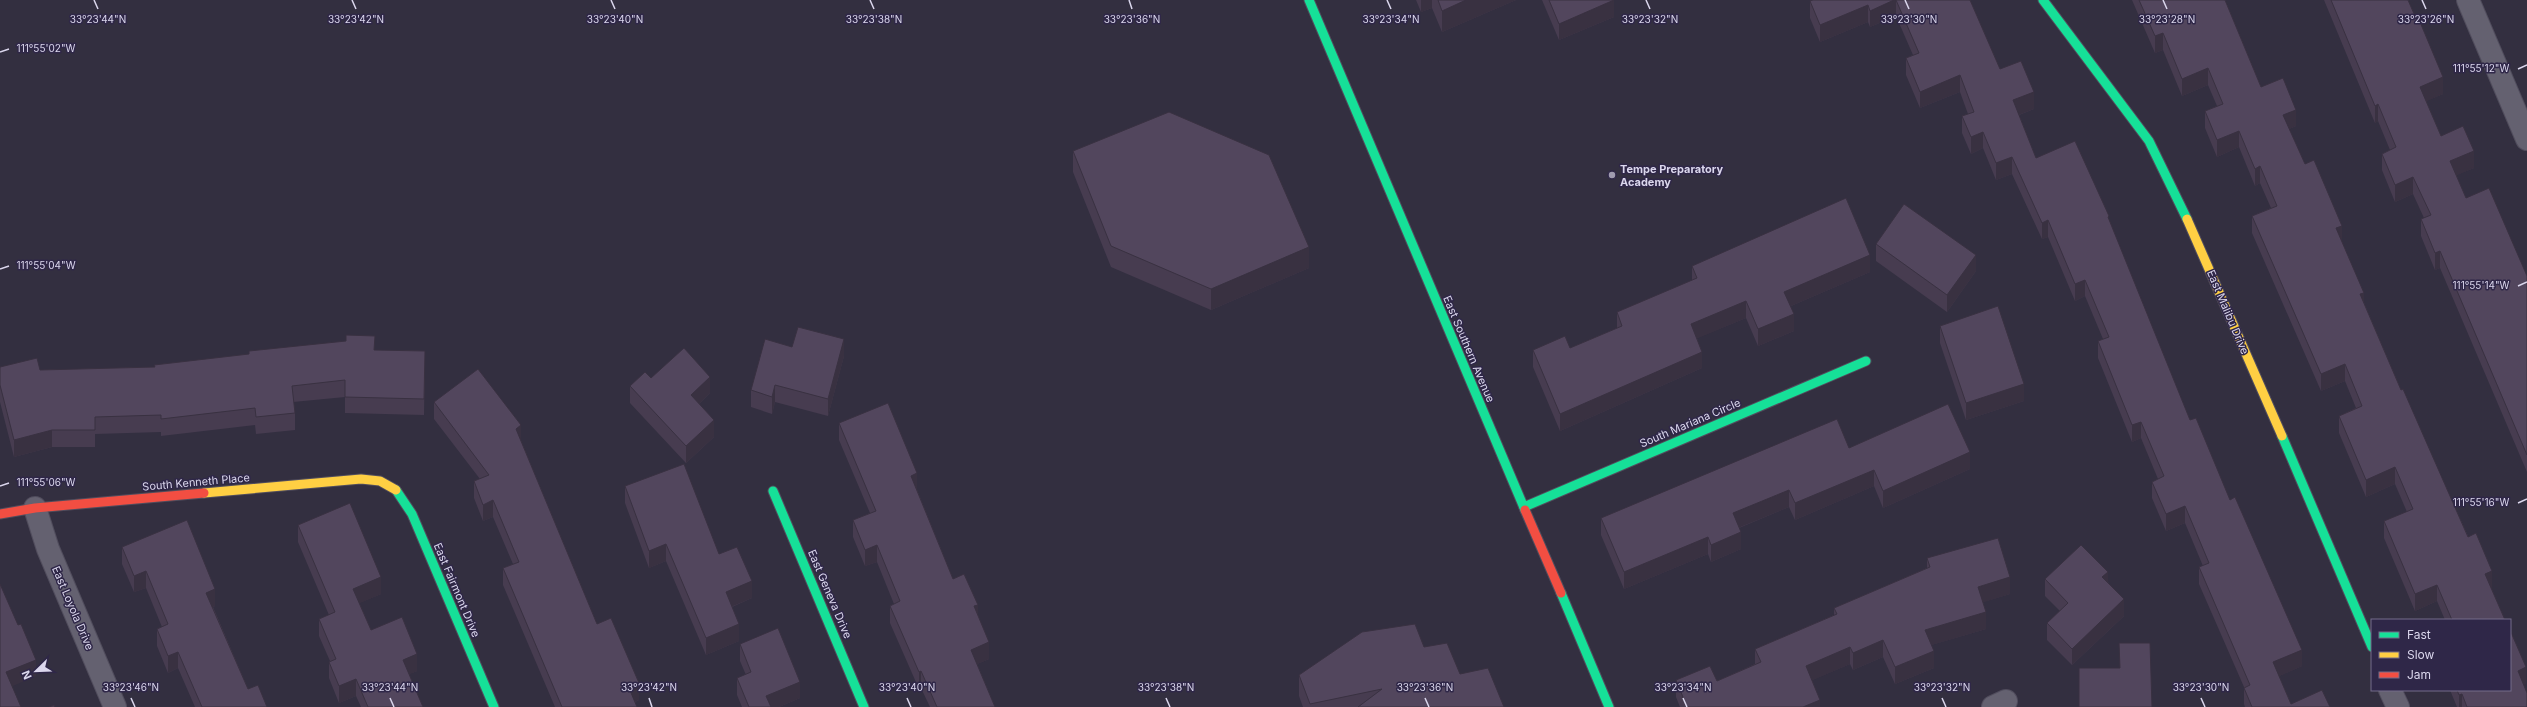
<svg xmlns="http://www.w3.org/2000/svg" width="2527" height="707" font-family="Inter,sans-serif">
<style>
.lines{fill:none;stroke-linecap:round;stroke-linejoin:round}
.street-casing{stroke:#514d5d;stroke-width:24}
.fast-casing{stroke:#514d5d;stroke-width:11}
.slow-casing{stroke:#514d5d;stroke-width:11}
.jam-casing{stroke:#514d5d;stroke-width:11}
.street{stroke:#646170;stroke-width:22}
.fast{stroke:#16e098;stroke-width:9}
.slow{stroke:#ffcf43;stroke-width:9}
.jam{stroke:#f24e42;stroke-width:9}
.wall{fill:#473c50}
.shaded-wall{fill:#393141}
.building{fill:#52465d;stroke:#393141}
.ticks{fill:none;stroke:#dbd7ed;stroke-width:1.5}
.poi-dot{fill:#a09cb0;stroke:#2f2748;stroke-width:1.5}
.labels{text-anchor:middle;stroke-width:3;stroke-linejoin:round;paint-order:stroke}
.poi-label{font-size:11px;font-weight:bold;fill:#dbd7ed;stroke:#2f2748;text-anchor:start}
.street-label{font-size:11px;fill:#dbd7ed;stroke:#2f2748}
.ticks-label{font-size:10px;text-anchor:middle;fill:#dbd7ed;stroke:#2f2748;stroke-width:3;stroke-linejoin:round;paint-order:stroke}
</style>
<rect width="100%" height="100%" fill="#332f40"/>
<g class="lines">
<g class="street-casing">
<g id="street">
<path d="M2468 0 2527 139"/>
<path d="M35 508 48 549 115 707"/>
<path d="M2390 690 2398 707"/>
<path d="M1993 707 2006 701"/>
</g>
</g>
<g class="fast-casing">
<g id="fast">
<path d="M1309 0 1525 510"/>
<path d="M2043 0 2149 141 2187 219"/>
<path d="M2282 436 2372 647"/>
<path d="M396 490 412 514 494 707"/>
<path d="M773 491 864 707"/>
<path d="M1524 507 1866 361"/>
<path d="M1561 593 1609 707"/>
</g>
</g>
<g class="slow-casing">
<g id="slow">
<path d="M2187 219 2282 436"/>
<path d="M204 493 361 479 380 481 396 490"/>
</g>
</g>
<g class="jam-casing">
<g id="jam">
<path d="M1525 510 1561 593"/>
<path d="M0 514 35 508 204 493"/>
</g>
</g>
<use href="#street" class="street"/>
<use href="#fast" class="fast"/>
<use href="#slow" class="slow"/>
<use href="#jam" class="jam"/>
</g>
<g class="wall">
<path d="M1416 0H1516L1442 32 1432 8 1421 12Z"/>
<path d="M1542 0H1614V17L1559 40Z"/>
<path d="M1813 0H1970L2000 69 2034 109 2019 115 2036 158 2109 222 2190 420 2302 666 2279 676 2291 704 2330 707H2245L2244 704V687L2199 584V567L2203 566 2185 523 2166 531 2152 498V482L2158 479 2141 438 2132 442 2098 358V341L2103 339 2085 296 2075 301 2048 237 2042 239 2012 174 1996 180 1983 148 1971 154 1962 133V116L1968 114 1960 92 1920 108 1906 75V58L1913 55 1896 16 1870 27 1868 22 1820 42 1810 18V1Z"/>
<path d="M2132 0H2225L2261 87 2296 126 2289 129 2305 164 2342 242 2364 303 2401 390 2492 588H2491L2505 620H2445L2437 601 2415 611 2384 538V521L2407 512 2395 484 2366 497 2339 433V416L2356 408 2345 381 2321 391 2252 233V216L2271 208 2260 183 2255 186 2239 147 2217 157 2205 128V111L2217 106 2208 85 2182 96 2163 50 2155 53Z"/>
<path d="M2324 0H2408L2443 94 2426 101 2441 136 2474 168 2456 175 2466 198 2527 276V472L2440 268 2435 270 2421 236V219L2424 218 2413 194 2395 202 2382 170V154L2390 150 2378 121 2375 123Z"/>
<path d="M1073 151 1309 268 1211 310 1111 267 1073 172Z"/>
<path d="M1876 244 1976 271 1947 312 1876 261Z"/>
<path d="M1692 266 1870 272 1791 306 1794 331 1758 346 1746 318 1697 338 1702 368 1560 431 1533 367V350L1570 348 1617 328V312L1692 281Z"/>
<path d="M1940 326 2024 401 1966 420 1940 343Z"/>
<path d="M792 347 844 356 828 416 775 402 772 414 751 407V390Z"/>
<path d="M375 350 425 351 424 415 345 413V397L293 402 295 413V430L256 434 255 425 161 436V432L95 434V447H52L14 457 0 402V367L40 370 154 367 249 355V351Z"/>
<path d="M651 378 710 393 699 404 714 437 686 463 630 403V386Z"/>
<path d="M434 402 521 441 597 624 639 700 635 702 637 707H555L503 585V568L513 564 493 517 483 521 474 498V481L480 479 434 419Z"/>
<path d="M839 423 917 490 953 579 978 615 989 659 977 664 995 707H930L921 688 919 689 890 623V606L894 604 877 562 865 566 853 537V520L870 513 839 440Z"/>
<path d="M1849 448 1970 469 1883 508 1874 486 1795 520 1789 507 1739 528 1741 549 1711 562 1708 554 1624 589 1601 535V518Z"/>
<path d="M625 486 719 554 752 598 732 607 739 641 706 655 666 561 649 568 625 503Z"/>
<path d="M298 525 381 594 359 603 371 630 417 671 409 674 423 707H361L356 696 339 703 329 678V662L330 661 319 636V619L329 615 298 542Z"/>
<path d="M122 547 215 606 213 607 248 689 267 707H195L178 668 168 673 157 646V629L162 627 146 588 134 592 122 564Z"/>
<path d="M1927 558 2010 594 1983 602 1986 629 1931 645 1934 668 1895 684 1883 657 1853 670 1850 664 1812 680 1820 707H1680L1676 697V680L1717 681 1755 664V649L1834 615V608L1927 568Z"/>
<path d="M2045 579 2108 582 2124 616 2072 665 2047 640V623L2060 611 2045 596Z"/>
<path d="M740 644 800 698 779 707H742L737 695V678L746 675 740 661Z"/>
<path d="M1424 647 1504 707H1303L1299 696V675Z"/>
<path d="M2526 684 2524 685 2527 707H2457L2450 690H2510Z"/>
</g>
<g class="shaded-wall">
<path d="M1421 0H1432V8L1421 12Z"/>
<path d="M1466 0H1516L1442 32V11Z"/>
<path d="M1614 0V17L1559 40V24Z"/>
<path d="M1894 0H1896V16L1870 27V11Z"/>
<path d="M1868 5V22L1820 42V25Z"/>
<path d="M2163 33V50L2155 53V36Z"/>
<path d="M2208 68V85L2182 96V79Z"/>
<path d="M1960 75V92L1920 108V92Z"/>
<path d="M2443 77V94L2420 104V87Z"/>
<path d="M2034 92V109L2013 117V100Z"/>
<path d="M2378 104V121L2375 123V106Z"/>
<path d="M2296 110V126L2283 132V115Z"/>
<path d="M2239 131V147L2217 157V140Z"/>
<path d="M1983 132V148L1971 154V137Z"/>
<path d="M2474 151V168L2450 178V161Z"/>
<path d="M2012 157V174L1996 180V163Z"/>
<path d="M2260 166V183L2255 186V169Z"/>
<path d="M2413 177V194L2395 202V185Z"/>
<path d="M2048 220V237L2042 239V223Z"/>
<path d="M2342 226V243L2336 228Z"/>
<path d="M1309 247V268L1211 310V289Z"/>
<path d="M2440 251V268L2435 270V253Z"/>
<path d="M1870 255V272L1784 309V292Z"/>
<path d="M1976 255V271L1947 312V295Z"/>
<path d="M2085 280V296L2075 301V284Z"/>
<path d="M2364 293V310L2360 294Z"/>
<path d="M1746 301V318L1691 341V324Z"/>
<path d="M1794 314V331L1758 346V329Z"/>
<path d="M844 339V356L828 416V399Z"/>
<path d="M1702 352V368L1560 431V414Z"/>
<path d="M2345 364V381L2321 391V374Z"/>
<path d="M710 377V393L691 412V395Z"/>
<path d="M2024 384V401L1966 420V403Z"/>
<path d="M775 385V402L772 414V397Z"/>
<path d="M714 420V437L686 463V446Z"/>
<path d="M2141 422V438L2132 442V425Z"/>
<path d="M521 425V442L516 429Z"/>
<path d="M52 430V447L14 457V440Z"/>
<path d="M1970 452V469L1883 508V491Z"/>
<path d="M2395 467V484L2366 497V480Z"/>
<path d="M1874 470V486L1795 520V503Z"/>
<path d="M917 473V490L911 493V476Z"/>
<path d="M1789 490V507L1733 530V513Z"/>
<path d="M493 500V517L483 521V505Z"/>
<path d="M2185 506V523L2166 531V514Z"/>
<path d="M1741 532V549L1711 562V545Z"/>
<path d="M1708 537V554L1624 589V572Z"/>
<path d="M666 544V561L649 568V551Z"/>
<path d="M877 545V562L865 566V550Z"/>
<path d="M146 571V588L134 592V576Z"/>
<path d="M2492 571V588L2485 591V574Z"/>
<path d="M2108 572V589L2102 577Z"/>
<path d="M381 577V594L353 606V589Z"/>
<path d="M2010 577V594L1978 604V587Z"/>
<path d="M752 581V598L726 609V592Z"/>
<path d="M2437 585V601L2415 611V594Z"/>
<path d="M215 589V606L206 610V593Z"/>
<path d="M2124 599V616L2072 665V649Z"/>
<path d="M978 605V622L974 606Z"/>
<path d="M1986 612V629L1925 647V630Z"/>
<path d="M739 624V641L706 655V638Z"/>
<path d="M1883 640V657L1853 670V653Z"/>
<path d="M989 642V659L971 667V650Z"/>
<path d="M1850 647V664L1806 683V666Z"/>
<path d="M2302 650V666L2273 679V662Z"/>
<path d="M1934 651V668L1895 684V667Z"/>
<path d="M178 652V668L168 673V656Z"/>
<path d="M417 654V671L403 677V660Z"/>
<path d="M36 660V676L6 689V672Z"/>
<path d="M2526 667V684L2518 688V671Z"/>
<path d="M921 671V688L919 689V672Z"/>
<path d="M356 679V696L339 703V686Z"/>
<path d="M800 682V698L779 707H766V696Z"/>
<path d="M639 683V700L629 704V688Z"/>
<path d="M2462 694V707H2459V695Z"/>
<path d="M1820 700V707H1803Z"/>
</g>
<g class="building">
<path d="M1438 0H1466L1442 11Z"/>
<path d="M1549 0H1614L1559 24Z"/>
<path d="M1813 0H1894L1870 11 1868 5 1820 25 1810 1Z"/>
<path d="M1896 0H1970L2000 69 2021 61 2034 92 2013 100 2036 158 2075 141 2109 216 2108 217 2190 420 2196 418 2230 500 2235 497 2302 650 2273 662 2291 704 2322 690 2330 707H2252L2244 688 2250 685 2199 567 2209 563 2185 506 2166 514 2152 482 2164 476 2141 422 2132 425 2098 341 2109 337 2085 280 2075 284 2048 220 2042 223 2012 157 1996 163 1983 132 1971 137 1962 116 1974 112 1960 75 1920 92 1906 58 1919 53Z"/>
<path d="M2139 0H2225L2261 87 2283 78 2296 110 2283 115 2305 164 2314 160 2342 226 2336 228 2364 293 2360 294 2401 390 2403 389 2468 537 2476 533 2492 571 2485 574 2505 620H2452L2437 585 2415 594 2384 521 2413 509 2395 467 2366 480 2339 416 2362 406 2345 364 2321 374 2252 216 2277 206 2260 166 2255 169 2239 131 2217 140 2205 111 2223 104 2208 68 2182 79 2163 33 2155 36Z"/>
<path d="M2331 0H2408L2418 23 2420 22 2443 77 2420 87 2441 136 2463 126 2474 151 2450 161 2466 198 2489 188 2527 276V455L2440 251 2435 253 2421 219 2431 215 2413 177 2395 185 2382 154 2396 147 2378 104 2375 106Z"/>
<path d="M1169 112 1269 155 1309 247 1211 289 1111 246 1073 151Z"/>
<path d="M1846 198 1870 255 1784 292 1794 314 1758 329 1746 301 1691 324 1702 352 1560 414 1533 350 1565 336 1570 348 1622 326 1617 312 1697 278 1692 266Z"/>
<path d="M1904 204 1976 255 1947 295 1876 244Z"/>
<path d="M1998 306 2024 384 1966 403 1940 326Z"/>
<path d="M798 327 844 339 828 399 775 385 772 397 751 390 765 339 792 347Z"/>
<path d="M346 335 375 336 374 350 425 351 424 399 345 397V380L292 386 295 413 256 417 255 408 161 419V415L95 417V430H52L14 440 0 385V367L37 358 40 370 155 367 154 365 249 354V351L346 341Z"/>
<path d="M684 348 710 377 691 395 714 420 686 446 630 386 645 372 651 378Z"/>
<path d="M478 369 521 425 516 429 597 624 611 618 639 683 629 688 637 707H562L503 568 519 562 493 500 483 505 474 481 489 475 434 402Z"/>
<path d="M888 403 917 473 911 476 953 579 964 574 978 605 974 606 989 642 971 650 995 707H937L921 671 919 672 890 606 900 601 877 545 865 550 853 520 876 511 839 423Z"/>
<path d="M1948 404 1970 452 1883 491 1874 470 1795 503 1789 490 1733 513 1741 532 1711 545 1708 537 1624 572 1601 518 1837 419 1849 448Z"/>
<path d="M684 464 719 554 737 547 752 581 726 592 739 624 706 638 666 544 649 551 625 486Z"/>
<path d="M350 503 381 577 353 589 371 630 402 617 417 654 403 660 423 707H368L356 679 339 686 329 662 336 659 319 619 335 612 298 525Z"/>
<path d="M187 520 215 589 206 593 248 689 258 685 267 707H202L178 652 168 656 157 629 168 624 146 571 134 576 122 547Z"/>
<path d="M1998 538 2010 577 1978 587 1986 612 1925 630 1934 651 1895 667 1883 640 1853 653 1850 647 1806 666 1820 700 1803 707H1687L1676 680 1710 666 1717 681 1761 662 1755 649 1837 614 1834 608 1930 567 1927 558Z"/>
<path d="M2081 545 2108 572 2102 577 2124 599 2072 649 2047 623 2068 603 2045 579Z"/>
<path d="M0 584 18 625 21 624 36 660 6 672 21 707H0Z"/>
<path d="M1415 624 1424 647 1447 643 1460 674 1488 668 1504 707H1358L1382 689 1310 704 1299 675 1362 632Z"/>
<path d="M778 628 800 682 766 696 771 707H749L737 678 751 672 740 644Z"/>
<path d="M2510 630 2526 667 2518 671 2527 693V707H2467L2462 694 2459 695 2457 690H2510Z"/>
<path d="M2119 643H2150L2152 707H2079V668H2120Z"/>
<path d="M54 705 55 707H49Z"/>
</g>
<path class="ticks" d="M94 0 98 9M352 0 356 9M611 0 615 9M870 0 874 9M1129 0 1132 9M1387 0 1391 9M1646 0 1650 9M1905 0 1909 9M2163 0 2167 9M2422 0 2426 9M0 52 9 49M2518 69 2527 65M0 269 9 266M2518 286 2527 282M0 486 9 483M2518 503 2527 499M131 698 135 707M390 698 394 707M649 698 652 707M907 698 911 707M1166 698 1170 707M1425 698 1429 707M1683 698 1687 707M1942 698 1946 707M2201 698 2205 707"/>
<circle class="poi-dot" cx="1612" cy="175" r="4"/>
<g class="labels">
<g class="poi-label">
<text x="1620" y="173">Tempe Preparatory<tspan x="1620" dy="13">Academy</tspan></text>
</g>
<g class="street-label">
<text transform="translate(2228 312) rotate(67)" y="4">East Malibu Drive</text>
<text transform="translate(1469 349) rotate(67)" y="4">East Southern Avenue</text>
<text transform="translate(1690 423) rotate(-23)" y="4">South Mariana Circle</text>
<text transform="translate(196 482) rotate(-5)" y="4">South Kenneth Place</text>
<text transform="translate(457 590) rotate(67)" y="4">East Fairmont Drive</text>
<text transform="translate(830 594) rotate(67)" y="4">East Geneva Drive</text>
<text transform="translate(73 608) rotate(67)" y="4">East Loyola Drive</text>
</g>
</g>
<g class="ticks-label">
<text x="98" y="23">33°23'44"N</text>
<text x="356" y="23">33°23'42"N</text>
<text x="615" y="23">33°23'40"N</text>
<text x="874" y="23">33°23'38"N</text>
<text x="1132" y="23">33°23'36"N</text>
<text x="1391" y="23">33°23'34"N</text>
<text x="1650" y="23">33°23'32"N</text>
<text x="1909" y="23">33°23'30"N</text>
<text x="2167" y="23">33°23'28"N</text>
<text x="2426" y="23">33°23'26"N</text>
<text x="46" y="52">111°55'02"W</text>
<text x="2481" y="72">111°55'12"W</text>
<text x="46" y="269">111°55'04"W</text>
<text x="2481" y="289">111°55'14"W</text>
<text x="46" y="486">111°55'06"W</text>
<text x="2481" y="506">111°55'16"W</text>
<text x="131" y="691">33°23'46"N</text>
<text x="390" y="691">33°23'44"N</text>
<text x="649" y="691">33°23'42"N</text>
<text x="907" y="691">33°23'40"N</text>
<text x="1166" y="691">33°23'38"N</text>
<text x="1425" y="691">33°23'36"N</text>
<text x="1683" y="691">33°23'34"N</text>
<text x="1942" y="691">33°23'32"N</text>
<text x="2201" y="691">33°23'30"N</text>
</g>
<rect x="2371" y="619" width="140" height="72" fill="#2f2748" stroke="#746d8a"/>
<rect x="2379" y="632" width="20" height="6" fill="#16e098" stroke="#746d8a"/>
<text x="2407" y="639" font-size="12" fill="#dbd7ed">Fast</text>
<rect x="2379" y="652" width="20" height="6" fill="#ffcf43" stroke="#746d8a"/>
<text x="2407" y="659" font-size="12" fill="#dbd7ed">Slow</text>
<rect x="2379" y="672" width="20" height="6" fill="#f24e42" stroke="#746d8a"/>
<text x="2407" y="679" font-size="12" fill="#dbd7ed">Jam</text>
<g transform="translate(36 671) rotate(247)" stroke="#2f2748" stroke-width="3" paint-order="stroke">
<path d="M0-3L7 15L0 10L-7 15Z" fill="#dbd7ed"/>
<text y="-6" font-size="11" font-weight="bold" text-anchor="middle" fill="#dbd7ed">N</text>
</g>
</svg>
